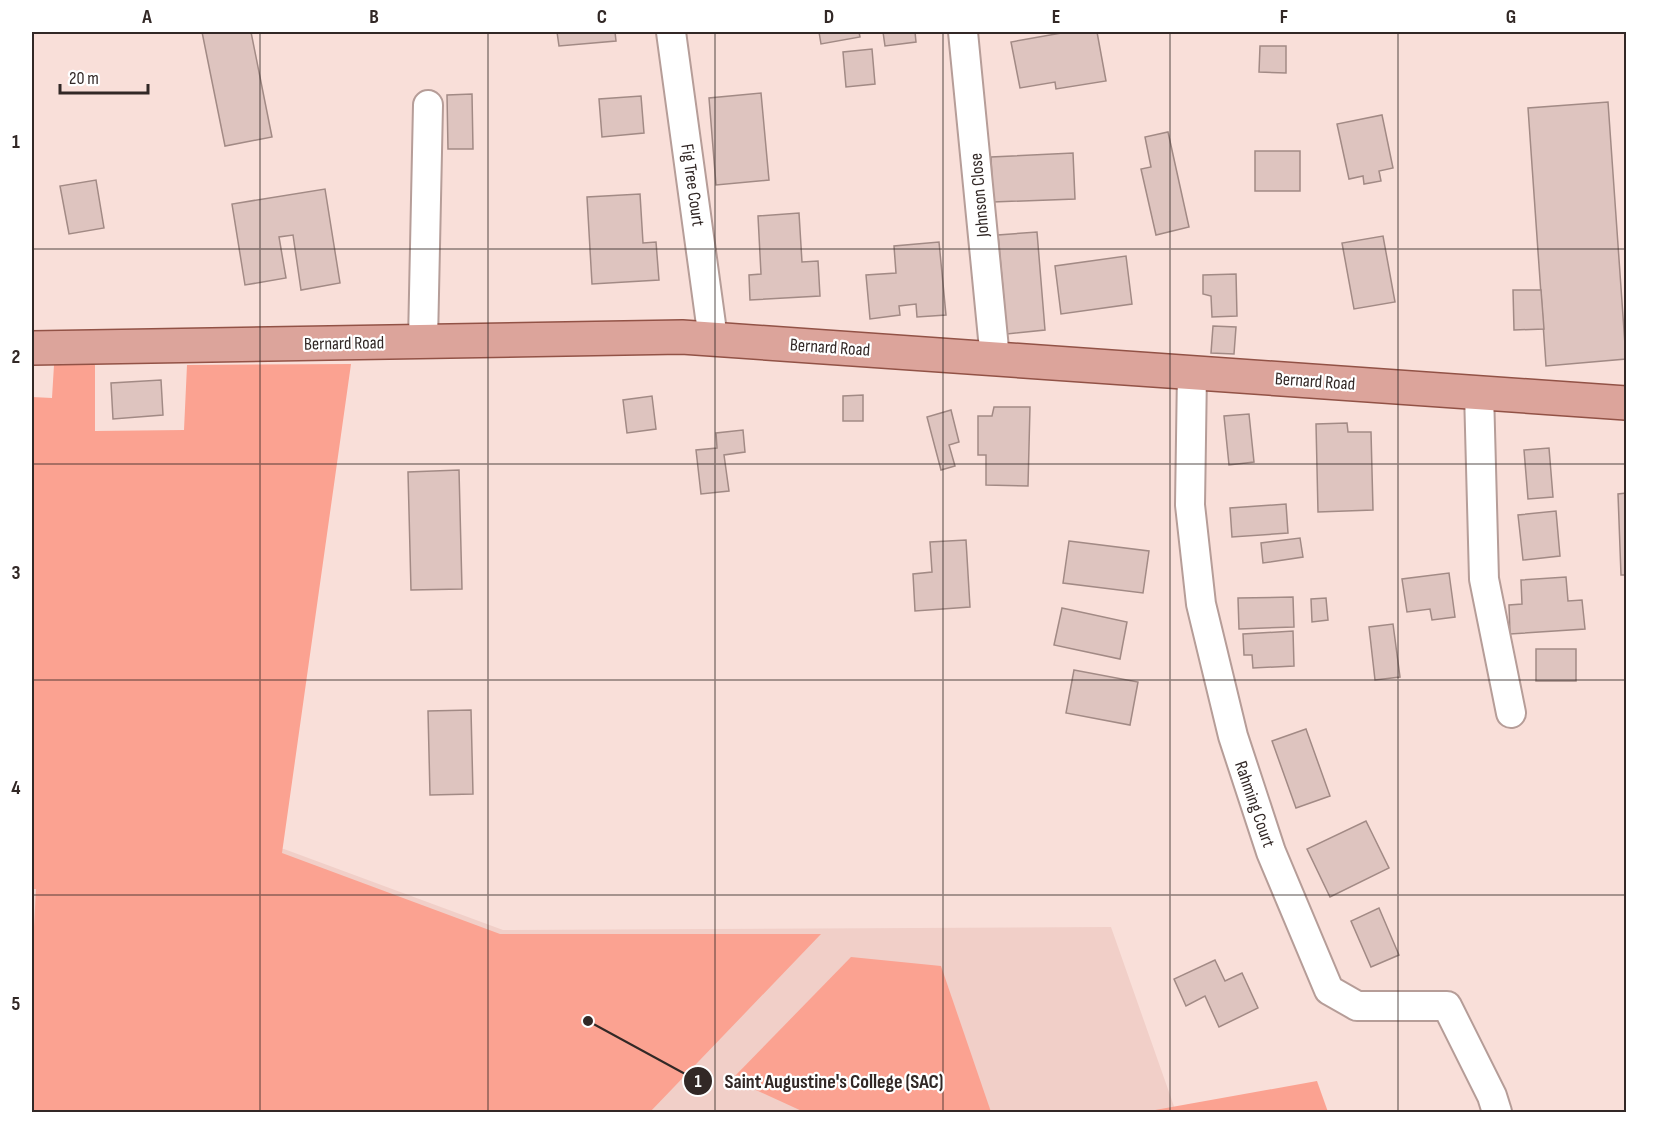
<svg xmlns="http://www.w3.org/2000/svg" width="1658" height="1144" font-family="'Sofia Sans Condensed',sans-serif">
<style>
.built{fill:#f1cfc8}
.green{fill:#fba291}
.building{fill:#dec4bf;stroke:#a28a85;stroke-width:1.5}
.lines{fill:none;stroke-linecap:round;stroke-linejoin:round}
.minor-casing{stroke:#b69d98;stroke-width:32}
.major-casing{stroke:#925246;stroke-width:36}
.minor{stroke:#fff;stroke-width:28}
.major{stroke:#dca49b;stroke-width:33}
.grid{fill:none;stroke:#322826;stroke-width:1.5;stroke-opacity:0.55}
.labels{text-anchor:middle;stroke-width:4.5;stroke-linejoin:round;paint-order:stroke}
.street-label{font-size:18px;fill:#322826;stroke:#fff}
.leader{fill:none;stroke:#322826;stroke-width:2}
.callout-dot{fill:#322826;stroke:#fff;stroke-width:2}
.mark-label{font-size:18px;text-anchor:middle;font-weight:bold;fill:#fff}
.callout-label{font-size:20px;text-anchor:middle;font-weight:bold;fill:#322826;stroke:#fff;stroke-width:4.5;stroke-linejoin:round;paint-order:stroke}
.neatline{fill:none;stroke:#322826;stroke-width:2}
.grid-label{font-size:20px;text-anchor:middle;font-weight:bold;fill:#322826}
</style>
<rect width="100%" height="100%" fill="#f9dfd9"/>
<path class="built" d="M284 849 503 930 1111 927 1176 1112H32V850Z"/>
<g class="green">
<path d="M351 364 282 853 500 934H821L650 1112H32V965L36 889H32V397L52 398 54 365H95V431L184 430 187 365Z"/>
<path d="M851 957 941 966 991 1112H804L732 1079Z"/>
<path d="M1317 1081 1328 1112H1144Z"/>
</g>
<g class="building">
<path d="M202 32H251L272 137 225 146Z"/>
<path d="M557 32H615L616 41 559 46Z"/>
<path d="M819 32H859L860 37 821 44Z"/>
<path d="M883 32H915L916 42 885 46Z"/>
<path d="M1067 32H1097L1106 81 1056 89 1055 82 1020 88 1011 42Z"/>
<path d="M1260 46H1286V73L1259 72Z"/>
<path d="M872 49 875 84 846 87 843 52Z"/>
<path d="M761 93 769 180 716 185 709 98Z"/>
<path d="M472 94 473 149H448L447 95Z"/>
<path d="M641 96 644 133 602 137 599 99Z"/>
<path d="M1608 102 1626 359 1546 366 1528 108Z"/>
<path d="M1382 115 1393 168 1379 171 1381 181 1364 184 1363 176 1349 179 1337 124Z"/>
<path d="M1168 132 1189 227 1156 235 1141 169 1151 167 1145 137Z"/>
<rect x="1255" y="151" width="45" height="40"/>
<path d="M1073 153 1075 199 993 202 991 157Z"/>
<path d="M96 180 104 228 69 234 60 186Z"/>
<path d="M325 189 340 283 301 290 293 235 279 237 286 278 245 285 232 204Z"/>
<path d="M640 194 643 243 656 242 659 280 592 284 587 197Z"/>
<path d="M799 213 802 262 818 261 820 296 750 300 749 275 761 274 758 216Z"/>
<path d="M1037 232 1045 330 1007 334 998 235Z"/>
<path d="M1383 236 1395 302 1354 309 1342 243Z"/>
<path d="M939 242 946 315 917 317 916 304 899 306 900 315 870 319 866 275 896 273 894 246Z"/>
<path d="M1126 256 1132 304 1061 314 1055 266Z"/>
<path d="M1236 274 1237 316 1212 317 1211 296 1203 294V275Z"/>
<path d="M1513 290H1541L1544 329 1514 330Z"/>
<path d="M1213 326 1236 327 1234 354 1211 353Z"/>
<path d="M161 380 163 415 113 419 111 383Z"/>
<path d="M863 395V421H843V396Z"/>
<path d="M652 396 656 429 627 433 623 400Z"/>
<path d="M994 407H1030L1028 486 986 485V455H978V416H992Z"/>
<path d="M951 410 959 442 949 445 955 466 941 470 927 417Z"/>
<path d="M1249 414 1254 462 1229 465 1224 416Z"/>
<path d="M1347 423 1348 432H1371L1373 510 1318 512 1316 424Z"/>
<path d="M743 430 745 452 724 455 729 491 701 494 696 450 717 448 716 433Z"/>
<path d="M1549 448 1553 497 1528 499 1524 450Z"/>
<path d="M459 470 462 589 411 590 408 472Z"/>
<path d="M1626 493V575H1621L1618 494Z"/>
<path d="M1286 504 1288 533 1232 537 1230 508Z"/>
<path d="M1556 511 1560 556 1523 560 1518 515Z"/>
<path d="M1300 538 1303 557 1263 563 1261 543Z"/>
<path d="M966 540 970 607 915 611 913 574 932 572 930 542Z"/>
<path d="M1069 541 1149 551 1143 593 1063 583Z"/>
<path d="M1449 573 1455 617 1432 620 1430 609 1407 612 1402 579Z"/>
<path d="M1566 577 1568 601 1582 600 1585 629 1510 634 1509 605 1522 604 1521 580Z"/>
<path d="M1293 597 1294 627 1239 629 1238 598Z"/>
<path d="M1326 598 1328 620 1312 622 1311 599Z"/>
<path d="M1062 608 1127 622 1120 659 1054 645Z"/>
<path d="M1393 624 1400 677 1375 680 1369 627Z"/>
<path d="M1293 631 1294 666 1253 668 1252 655H1244L1243 634Z"/>
<rect x="1536" y="649" width="40" height="32"/>
<path d="M1074 670 1138 682 1130 725 1066 713Z"/>
<path d="M471 710 473 794 430 795 428 711Z"/>
<path d="M1306 729 1330 796 1296 808 1272 741Z"/>
<path d="M1366 821 1389 868 1330 897 1307 849Z"/>
<path d="M1379 908 1399 955 1371 967 1351 921Z"/>
<path d="M1215 960 1225 981 1242 973 1258 1008 1219 1027 1205 996 1186 1006 1174 979Z"/>
</g>
<g class="lines">
<g class="minor-casing">
<g id="minor">
<path d="M671 32 713 339"/>
<path d="M963 32 995 359"/>
<path d="M423 341 428 105"/>
<path d="M1192 372 1190 505 1201 604 1233 736 1271 852 1329 990 1357 1006H1447L1492 1096 1497 1112"/>
<path d="M1479 392 1484 579 1511 713"/>
</g>
</g>
<g class="major-casing">
<path id="major" d="M32 348 682 337 1626 403"/>
</g>
<use href="#minor" class="minor"/>
<use href="#major" class="major"/>
</g>
<path class="grid" d="M260 32V1112M488 32V1112M715 32V1112M943 32V1112M1170 32V1112M1398 32V1112M32 249H1626M32 464H1626M32 680H1626M32 895H1626"/>
<g class="labels">
<g class="street-label">
<text transform="translate(693 185) rotate(82)" y="6">Fig Tree Court</text>
<text transform="translate(979 195) rotate(-95)" y="6">Johnson Close</text>
<text transform="translate(344 343) rotate(-1)" y="6">Bernard Road</text>
<text transform="translate(830 347) rotate(4)" y="6">Bernard Road</text>
<text transform="translate(1315 381) rotate(4)" y="6">Bernard Road</text>
<text transform="translate(1255 804) rotate(71)" y="6">Rahming Court</text>
</g>
</g>
<path class="leader" d="M588 1021L698 1081"/>
<g class="callout-dot">
<circle cx="588" cy="1021" r="6"/>
<circle cx="698" cy="1081" r="15"/>
</g>
<g class="mark-label">
<text x="698" y="1087">1</text>
</g>
<g class="callout-label">
<text x="834" y="1088">Saint Augustine's College (SAC)</text>
</g>
<rect width="1658" height="1144" fill="none" stroke="#ffffff" stroke-width="66"/>
<path d="M60 84v9h88v-9" fill="none" stroke="#322826" stroke-width="3"/>
<text x="69" y="84" font-size="18" fill="#322826" stroke="#ffffff" stroke-width="4.5" paint-order="stroke">20 m</text>
<rect x="33" y="33" width="1592" height="1078" class="neatline"/>
<g class="grid-label">
<text x="147" y="23">A</text>
<text x="374" y="23">B</text>
<text x="602" y="23">C</text>
<text x="829" y="23">D</text>
<text x="1056" y="23">E</text>
<text x="1284" y="23">F</text>
<text x="1511" y="23">G</text>
<text x="16" y="148">1</text>
<text x="16" y="363">2</text>
<text x="16" y="579">3</text>
<text x="16" y="794">4</text>
<text x="16" y="1010">5</text>
</g>
</svg>
